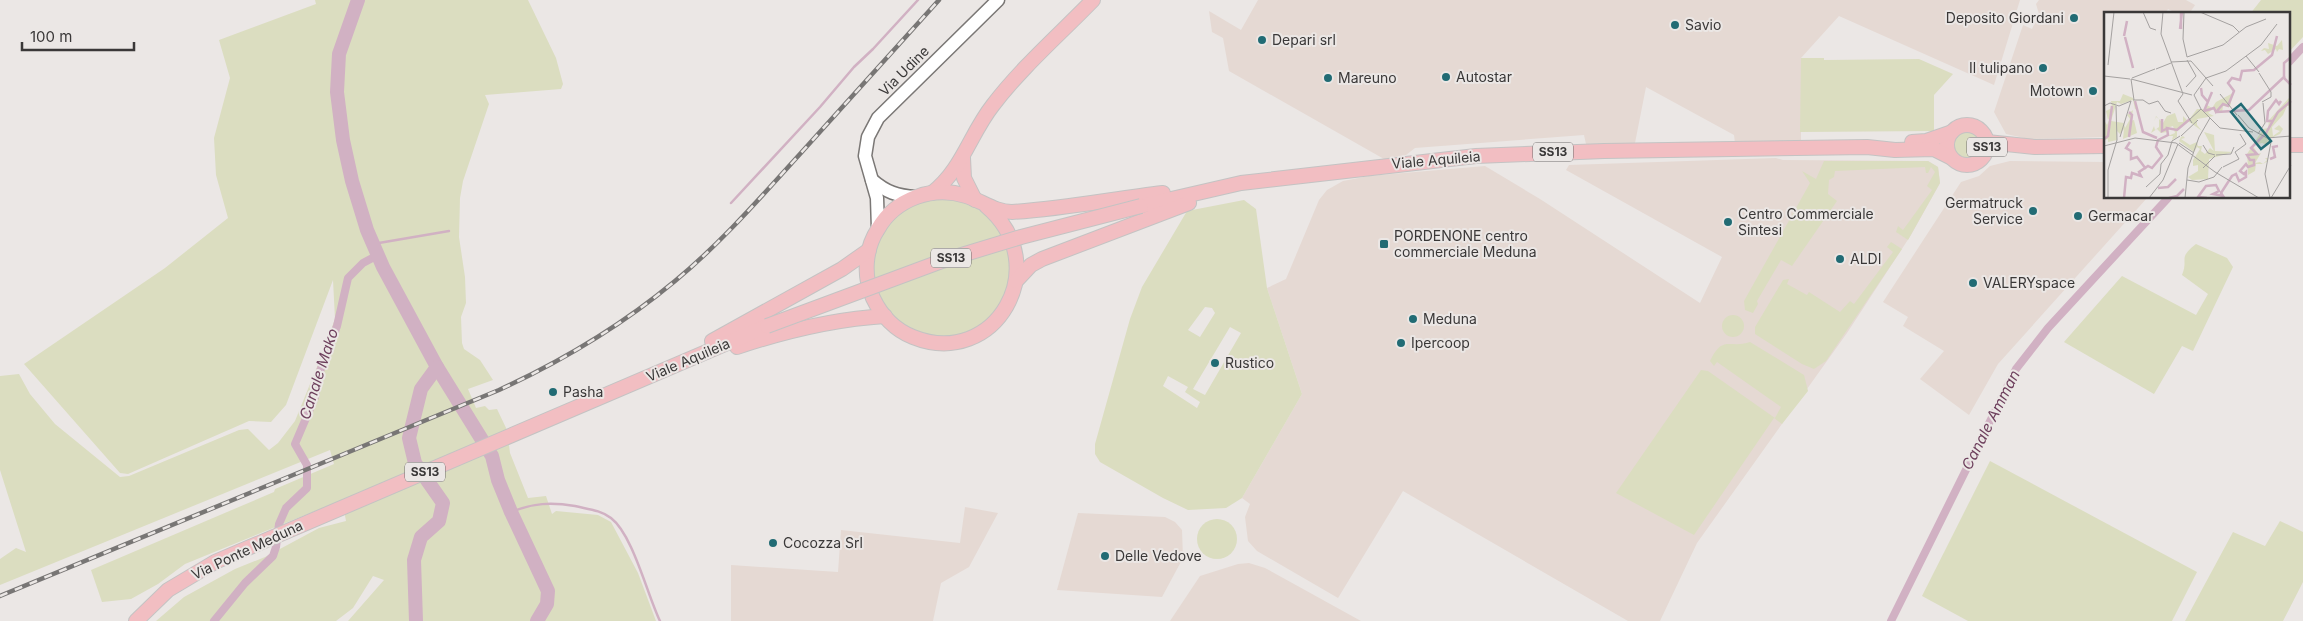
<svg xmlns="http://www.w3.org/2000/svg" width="2303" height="621" font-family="Inter,sans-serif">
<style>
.built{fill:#e5d9d3}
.green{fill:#dbddc0;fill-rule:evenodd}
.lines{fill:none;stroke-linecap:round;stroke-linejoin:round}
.stream{stroke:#d1b1c3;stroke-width:2.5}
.canal{stroke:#d1b1c3;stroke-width:8}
.river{stroke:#d1b1c3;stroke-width:14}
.secondary-casing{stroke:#7a7775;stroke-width:15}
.primary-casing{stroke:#c4c3c3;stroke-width:16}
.secondary{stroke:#fff;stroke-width:12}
.primary{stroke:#f2bec2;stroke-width:14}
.rail-casing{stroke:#787675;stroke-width:4.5}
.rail{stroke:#ebe7e5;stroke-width:2.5;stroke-dasharray:8;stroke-linecap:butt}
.primary-bridge-casing{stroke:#c4c3c3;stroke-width:16;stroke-linecap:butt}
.primary-bridge{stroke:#f2bec2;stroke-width:14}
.poi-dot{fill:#216b74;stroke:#ebe7e5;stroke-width:2}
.labels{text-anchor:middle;stroke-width:4;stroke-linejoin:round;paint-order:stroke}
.shield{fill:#ebe7e5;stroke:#6f6c6c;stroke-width:1}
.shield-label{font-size:12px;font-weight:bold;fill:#3a3838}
.poi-label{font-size:14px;fill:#3a3838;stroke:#ebe7e5;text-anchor:start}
.street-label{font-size:14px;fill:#3a3838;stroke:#ebe7e5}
.water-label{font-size:15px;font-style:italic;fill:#6e405d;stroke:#ebe7e5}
.inset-river{fill:none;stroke:#d1b1c3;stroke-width:2.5}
.inset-road{fill:none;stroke:#a4a1a0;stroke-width:1}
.view{fill:#216b74;fill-opacity:0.15;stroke:#216b74;stroke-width:2.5}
.inset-edge{fill:none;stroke:#3a3838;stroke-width:2.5}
</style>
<rect width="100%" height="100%" fill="#ebe7e5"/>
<g class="built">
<path d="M1258 0H2020L1994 85 1839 16 1801 58V144L1735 143 1734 135 1646 87 1635 143 1586 144 1584 135 1415 148 1406 155 1384 159 1229 71 1223 38 1212 32 1209 11 1241 30Z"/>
<path d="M2039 0H2186L2195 5 2189 14H2178L2168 9 2165 14H2106L2105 137 2029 139 2006 134 1994 112 2023 25 2032 29 2039 14 2036 4Z"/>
<path d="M1776 158 1783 160 1928 161 1938 167 1940 183 1911 235 1847 333 1697 543 1660 621H1628L1403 491 1338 598 1257 551 1248 541 1245 517 1250 504 1242 498 1302 394 1267 288 1286 279 1319 200 1327 190 1343 181 1369 176 1485 166 1540 199 1700 303 1722 257 1566 170 1569 165Z"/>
<path d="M2010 161 2105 162 2106 198H2147L1998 364 1969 415 1920 379 1944 351 1903 326 1908 317 1883 302 1961 182 1979 176 1990 166Z"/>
<path d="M965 507 998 513 969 567 941 583 933 621H731V565L838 572 841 530 960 543Z"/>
<path d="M1078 513 1165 517 1175 522 1182 530 1183 558 1162 597 1057 590Z"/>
<path d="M1249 563 1265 568 1361 621H1170L1200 576 1238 564Z"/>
</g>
<g class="green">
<path d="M315 0H528L556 58 563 84 561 89 485 95 489 104 463 181 460 198 459 237 465 277 466 303 461 317 462 343 464 349 480 360 493 380 468 389 476 408 485 406 489 410 497 409 507 430 510 453 528 498 546 496 552 514 556 511 598 515 611 522 638 573 656 621H348L384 580 373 576 353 608 336 621H156L184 597 235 569 265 557 319 528 346 521 342 500 185 564 158 584 131 599 102 602 91 570 274 492 275 489 334 464 330 450 0 585V559L16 548 26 552 0 470V376L19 374 30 394 55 424 120 477 129 476 239 430 248 429 269 450 278 443 295 421 321 357 335 319 333 280 286 405 271 422 249 421 128 474 120 473 24 364 165 268 228 218 216 175 214 138 230 78 219 40 316 4Z"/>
<path d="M2261 0H2303V37L2289 52V14H2250Z"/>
<path d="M1801 58H1824V60L1919 59 1953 74 1934 95V131L1800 132Z"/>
<circle cx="1968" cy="145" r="14"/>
<path d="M1824 161H1928L1938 167 1940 183 1908 240 1896 232 1898 226 1903 230 1932 190 1927 186 1935 172 1931 167 1928 173H1926L1925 167 1835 171 1834 177 1829 180 1828 194 1837 201 1792 266 1781 260 1757 301 1758 304 1753 313 1745 310 1744 301 1810 183 1802 171 1816 179Z"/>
<circle cx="942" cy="268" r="69"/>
<path d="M1244 200 1256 209 1267 288 1302 394 1242 498 1226 508 1188 510 1163 498 1100 462 1095 454V444L1130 319 1142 287 1187 211ZM1205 307 1212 308 1215 313 1200 337 1188 330ZM1230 327 1241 333 1205 395 1193 389ZM1168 376 1188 387 1185 392 1200 402 1197 408 1163 386Z"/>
<path d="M1891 242 1902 249 1826 361 1814 369 1802 364 1755 334V327L1783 280 1789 279 1787 284 1807 295 1809 292 1840 312 1850 301 1854 304 1893 252 1887 247Z"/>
<path d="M2196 244 2227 258 2233 267 2193 351 2182 346 2154 394 2064 342 2122 276 2196 315 2208 294 2182 275C2189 258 2177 259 2196 244Z"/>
<circle cx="1733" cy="326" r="11"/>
<path d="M1750 342 1804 375 1808 391 1782 424 1774 418 1694 535 1616 493 1701 370 1708 371 1775 418 1781 407 1717 362 1714 366 1710 361C1723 334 1729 349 1750 342Z"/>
<path d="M1990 461 2197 572 2172 621H1968L1922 596Z"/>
<circle cx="1217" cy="539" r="20"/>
<path d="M2280 521 2303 532V582L2283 621H2185L2233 532 2265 546Z"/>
</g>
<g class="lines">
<g class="stream">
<path d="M731 203 820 107 854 67 873 49 918 0"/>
<path d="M373 244 449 231"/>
<path d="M511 512C533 503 551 502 575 506 587 509 601 510 611 518 633 535 647 594 660 621"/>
</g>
<g class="canal">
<path d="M2289 62 2303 47"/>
<path d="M214 621 245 583 273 556 276 547 279 524 286 508 307 488V465L295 444 315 397 319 374 337 326 348 278 363 263 378 255"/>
<path d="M1891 621 2016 369 2048 328 2168 198"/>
</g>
<g class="river">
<path d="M358 0 339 54 337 92 343 140 352 181 367 230 383 267 437 367 492 456 498 480 511 512 548 591 547 604 537 621"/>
<path d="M416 621 414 560 421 537 439 521 443 503 415 463 409 438 421 389 437 367"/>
</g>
<g class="secondary-casing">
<g id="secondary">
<path d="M872 180C886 192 897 196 916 197"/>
<path d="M878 229 877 198 865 156 868 137 878 118 998 0"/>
</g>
</g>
<g class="primary-casing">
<g id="primary">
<circle cx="1967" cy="145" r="20"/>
<path d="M1912 142 1926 141 1952 132"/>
<path d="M1987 142 2035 147 2106 146"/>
<path d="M2289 145H2303"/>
<path d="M963 158 964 178 975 200"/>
<path d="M932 193C962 170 970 134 993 105 1022 67 1060 34 1093 0"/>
<path d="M986 206C1056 265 995 370 913 337 895 330 881 315 873 298 863 276 865 249 878 229 895 199 933 185 966 196 982 201 995 212 1012 212 1062 209 1113 199 1163 193"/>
<path d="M1141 206 1241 183 1476 156 1604 151 1867 147 1895 150 1934 149 1950 157"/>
<path d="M1016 281 1031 265 1042 259 1189 203"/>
<path d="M712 341 842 269 869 250"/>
<path d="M737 347C782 332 837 319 885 316"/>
<path d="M136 621 168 590 215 562 767 326"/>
</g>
</g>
<use href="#secondary" class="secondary"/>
<use href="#primary" class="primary"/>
<g class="rail-casing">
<path id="rail" d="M0 596 499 390C562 361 621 326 675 281 721 243 760 198 800 154 846 103 893 51 939 0"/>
</g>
<use href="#rail" class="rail"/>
<g class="primary-bridge-casing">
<path id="primary-bridge" d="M767 326 942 261 1021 237 1141 206"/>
</g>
<use href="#primary-bridge" class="primary-bridge"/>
</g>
<g class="poi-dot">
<circle cx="2074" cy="18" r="5"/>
<circle cx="1675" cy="25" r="5"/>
<circle cx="1262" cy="40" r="5"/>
<circle cx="2043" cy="68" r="5"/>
<circle cx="1446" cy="77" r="5"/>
<circle cx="1328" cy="78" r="5"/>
<circle cx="2093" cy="91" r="5"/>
<circle cx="2033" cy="211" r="5"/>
<circle cx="2078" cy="216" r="5"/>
<circle cx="1728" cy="222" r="5"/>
<rect x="1379" y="239" width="10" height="10" rx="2.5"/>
<circle cx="1840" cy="259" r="5"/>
<circle cx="1973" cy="283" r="5"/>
<circle cx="1413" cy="319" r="5"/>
<circle cx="1401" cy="343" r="5"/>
<circle cx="1215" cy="363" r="5"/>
<circle cx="553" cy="392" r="5"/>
<circle cx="773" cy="543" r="5"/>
<circle cx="1105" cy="556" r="5"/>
</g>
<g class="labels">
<g class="shield">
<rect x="1967" y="137.5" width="40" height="19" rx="4"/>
<rect x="1533" y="142.5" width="40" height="19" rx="4"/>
<rect x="931" y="248.5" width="40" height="19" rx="4"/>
<rect x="405" y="462.5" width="40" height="19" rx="4"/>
</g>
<g class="shield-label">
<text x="1987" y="151">SS13</text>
<text x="1553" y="156">SS13</text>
<text x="951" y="262">SS13</text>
<text x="425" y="476">SS13</text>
</g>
<g class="poi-label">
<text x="2064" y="23" text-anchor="end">Deposito Giordani</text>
<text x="1685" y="30">Savio</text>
<text x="1272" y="45">Depari srl</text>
<text x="2033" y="73" text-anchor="end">Il tulipano</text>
<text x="1456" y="82">Autostar</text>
<text x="1338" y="83">Mareuno</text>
<text x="2083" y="96" text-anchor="end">Motown</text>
<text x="2023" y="208" text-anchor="end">Germatruck<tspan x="2023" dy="16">Service</tspan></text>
<text x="1738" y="219">Centro Commerciale<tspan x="1738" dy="16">Sintesi</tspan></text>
<text x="2088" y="221">Germacar</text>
<text x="1394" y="241">PORDENONE centro<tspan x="1394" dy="16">commerciale Meduna</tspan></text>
<text x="1850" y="264">ALDI</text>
<text x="1983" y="288">VALERYspace</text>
<text x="1423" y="324">Meduna</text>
<text x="1411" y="348">Ipercoop</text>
<text x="1225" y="368">Rustico</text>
<text x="563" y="397">Pasha</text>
<text x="783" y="548">Cocozza Srl</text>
<text x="1115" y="561">Delle Vedove</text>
</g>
<g class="street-label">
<text transform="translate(904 71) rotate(-45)" y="5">Via Udine</text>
<text transform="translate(1436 160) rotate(-5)" y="5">Viale Aquileia</text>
<text transform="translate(688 360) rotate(-23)" y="5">Viale Aquileia</text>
<text transform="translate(247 550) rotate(-25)" y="5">Via Ponte Meduna</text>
</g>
<g class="water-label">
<text transform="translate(319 374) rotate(-72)" y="5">Canale Mako</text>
<text transform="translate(1991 420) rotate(-63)" y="5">Canale Amman</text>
</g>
</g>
<g transform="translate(2104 12)">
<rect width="186" height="186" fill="#ebe7e5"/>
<path d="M178 28 179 38 175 37 173 40 172 37 164 42 161 38 157 39 160 36 165 37 164 31 173 34ZM129 81 126 95 119 94 118 101 110 96 104 101 110 104 93 107V113L98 119 84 109 73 118V125L68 128 69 124H64L71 121 69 114 63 116V120L57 121 53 117 47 121 50 114 51 118 55 115V107L52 105 50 110 52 104 59 111 63 104 71 101 74 110H79V104L84 109 93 97H100L105 90 103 93 108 96 112 90ZM19 82 29 86 34 98 31 97 29 88 17 92 13 90 7 109 20 111 21 116 26 107 23 103 29 98 27 109 30 108 33 121 19 127 20 117 16 122 13 119V128L4 130V127L0 128V108L3 113 8 101 4 108 2 99 8 96 7 89H16ZM185 86 186 94H183L179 103 168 115 169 124 176 119 170 117 175 113 179 117 176 122 165 127 167 130 164 133 158 131 149 134 154 142 157 141 151 151 156 150 159 152 163 148 161 146H164V149L159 152H152L151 159 144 163V156L150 152 144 155 143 142 159 117 164 116 165 108ZM100 120 110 123 111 139 129 140 105 147 104 167 88 168 84 165 94 159V153L89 154V148L96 137 93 135 90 140 75 129 77 125 79 124 81 126 77 127 86 133 93 130 94 134H98L97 139 101 142 106 136 110 139Z" fill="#dbddc0"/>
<path class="inset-river" d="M77 0V17M76 17 78 0M20 24 23 9M21 25 29 56M187 45 180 51V66L187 73M97 76 98 83 104 90M31 89 39 120 53 126M100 99 108 80M100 99 110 96 112 100 119 92 124 94 130 79 124 71 128 66 136 68 138 59 150 58 168 43 173 24M25 100 28 103 25 125M113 100 145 98 181 64M58 107V119L62 117M169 109H163L164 99 172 88 175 92 177 89M162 121 174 100 187 89M0 127 4 124 8 94M26 130 22 136 27 139V147L33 145 42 157M166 147 171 145 169 135 174 134M54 176 64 175 72 167M20 186 22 165 27 166 28 161 37 164 35 160 44 154 48 156 58 144 52 135 54 128 64 123 63 116 73 118 86 107M65 186 73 184 80 177M103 186 94 185 102 174 112 173 115 179 109 182 119 184 117 181 128 164 132 162 135 169 142 165V160L140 162 136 159 142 152 144 155 150 153V148H146L143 143 153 142 147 136 163 120"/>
<path class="inset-road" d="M39 0 46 16 52 18M59 0 57 22 79 82 74 89 88 111M80 0 79 27 83 45M96 0 129 14 135 20M142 44 155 60M83 45 119 33 142 15 162 7M67 50 87 49 109 74M4 53 10 0M52 57 67 51M155 61 167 80V85L158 90M0 64 26 67M28 66 51 57M27 67 88 83M27 67 30 88M82 75 92 64 83 48M116 82 133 103M90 83 102 66 122 59 157 33 173 12M90 83 97 97M29 88H39L45 92 54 89M54 89 61 99 67 101M0 94 6 91 15 94 27 89M97 97 116 116 149 120M134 103 145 116 163 126 187 124M85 108 97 97M154 122 161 111 159 91M77 124 94 108M16 125 27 89M75 131 90 141M99 133 104 141 111 143M0 134 31 126 72 131 111 160 155 186M64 143 68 129 76 124M112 143 127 142 130 135M119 155 135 147 131 140 142 132 136 122M99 156 111 144M83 168 95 170 110 165 118 155M42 175 56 162 57 152 64 143M4 186V158L13 128 12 94M45 186 59 168 74 132M81 186 84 156 95 125 106 106M166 186 161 162 167 130M167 186 187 153"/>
<path class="view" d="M137 92 167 129 157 137 127 100Z"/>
<rect width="186" height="186" class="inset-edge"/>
</g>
<path d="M22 42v8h112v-8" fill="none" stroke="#3a3838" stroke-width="2.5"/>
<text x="30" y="42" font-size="15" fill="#3a3838" stroke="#ebe7e5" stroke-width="4" paint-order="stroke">100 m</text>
</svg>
